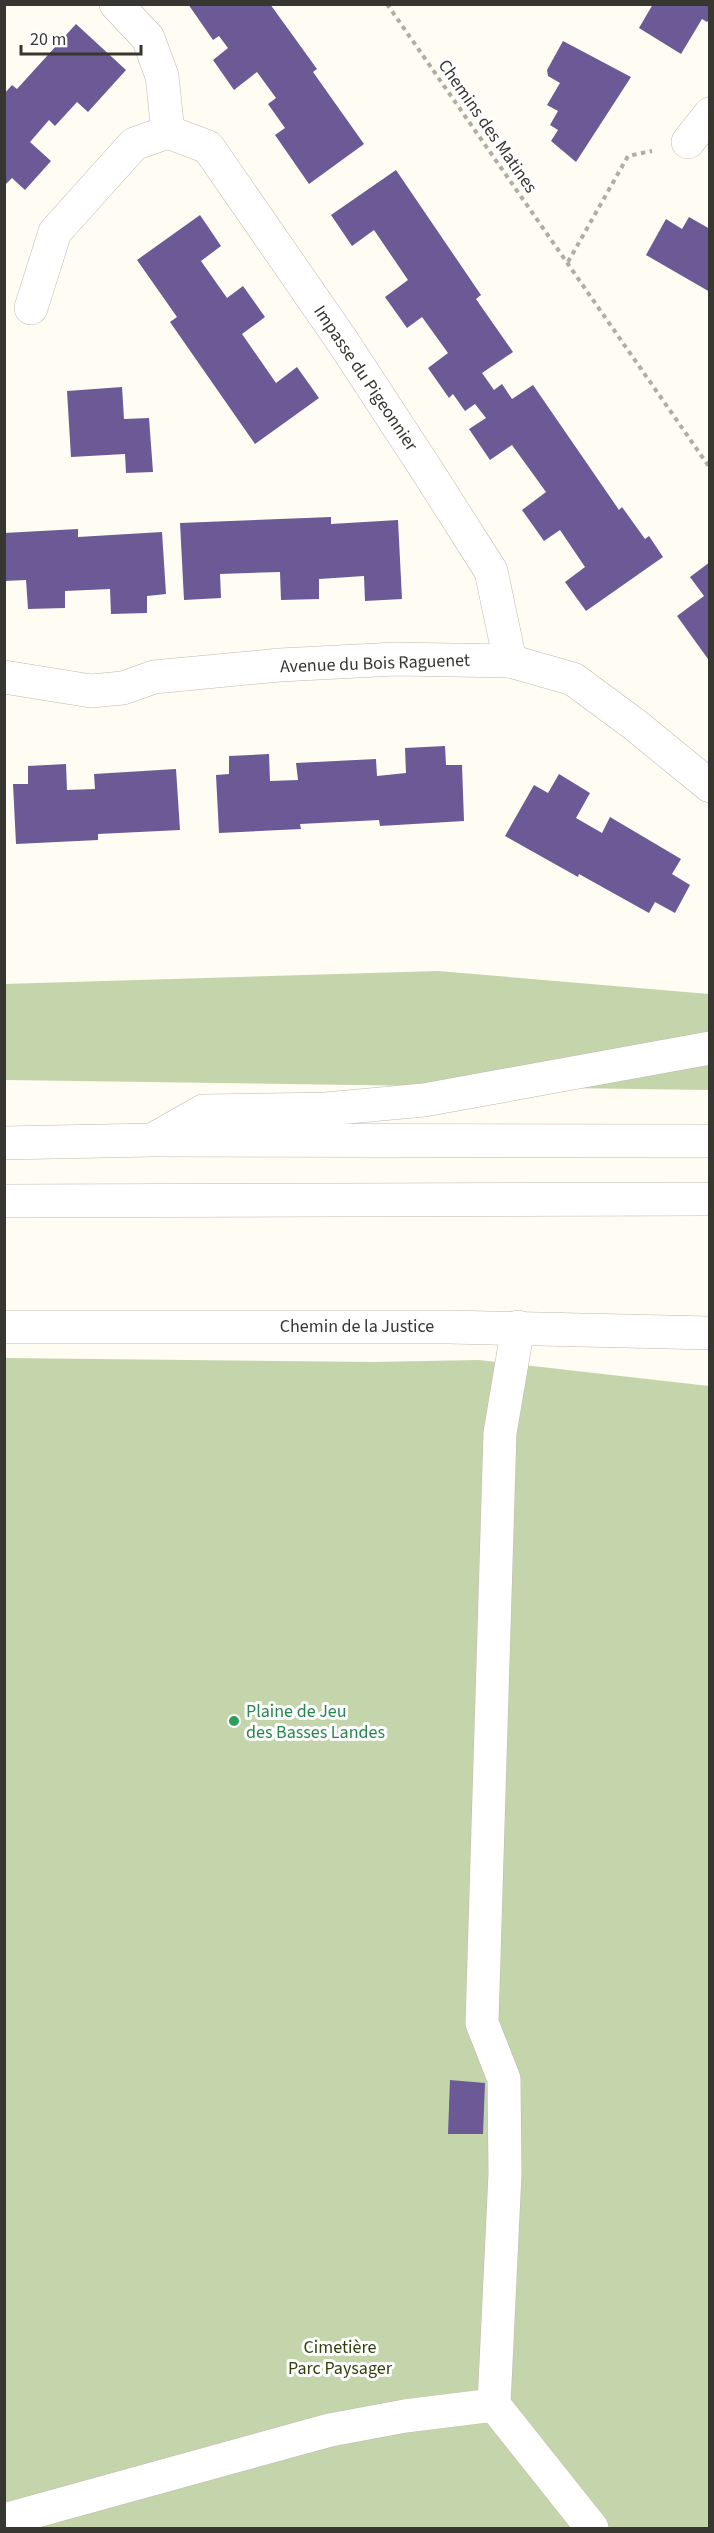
<svg xmlns="http://www.w3.org/2000/svg" width="714" height="2533" font-family="'Source Sans 3',sans-serif">
<style>
.green{fill:#c5d5ab}
.building{fill:#6b5a95}
.lines{fill:none;stroke-linecap:round;stroke-linejoin:round}
.minor-casing{stroke:#beb9ac;stroke-width:34}
.highway-casing{stroke:#beb9ac;stroke-width:34}
.path{stroke:#afada5;stroke-width:4;stroke-dasharray:4.5 4.5;stroke-linecap:butt}
.minor{stroke:#fff;stroke-width:33}
.highway{stroke:#fff;stroke-width:33}
.leisure-dot{fill:#2e9e5b;stroke:#fff;stroke-width:2}
.labels{text-anchor:middle;stroke-width:6;stroke-linejoin:round;paint-order:stroke}
.street-label{font-size:18px;fill:#383631;stroke:#fff}
.leisure-label{font-size:18px;fill:#27864d;stroke:#fff;text-anchor:start}
.park-label{font-size:18px;fill:#31400d;stroke:#fff}
</style>
<rect width="100%" height="100%" fill="#fefcf3"/>
<g class="green">
<path d="M438 971 709 994V1090L5 1080 4 984Z"/>
<path d="M5 1358 372 1362 479 1360 709 1386V2528H5Z"/>
</g>
<g class="building">
<path d="M188 4H270L317 69 313 72 364 144 309 184 275 135 285 128 268 104 276 98 257 72 234 90 213 60 228 48 219 36 213 40Z"/>
<path d="M653 4H710V18L707 22 702 19 681 54 639 28Z"/>
<path d="M76 24 126 70 88 112 77 102 55 126 49 120 30 142 51 161 25 190 12 178 4 186V94L12 85 17 89Z"/>
<path d="M563 41 631 77 576 162 551 141 558 130 550 125 558 111 547 105 560 83 548 76 547 70Z"/>
<path d="M396 170 481 295 476 299 513 352 482 373 494 390 502 384 512 399 533 385 619 510 622 507 645 539 649 536 663 557 586 611 565 582 585 567 560 530 544 541 522 510 546 492 512 445 490 460 469 429 486 418 475 404 465 411 453 394 449 398 428 368 448 353 422 317 407 328 385 297 408 280 374 230 352 246 331 215Z"/>
<path d="M200 215 221 246 201 261 227 298 243 286 265 317 242 334 276 383 297 367 319 398 255 444 170 322 177 317 137 260Z"/>
<path d="M689 217 710 229V292L646 255 666 219 682 229Z"/>
<path d="M122 387 124 419 149 418 153 472 126 473 125 454 71 457 67 391Z"/>
<path d="M331 517V524L398 520 402 599 365 601 364 576 319 579V599L281 600 280 572 220 574 221 598 184 600 180 523Z"/>
<path d="M78 529V537L162 532 166 594 147 596V613L111 614 110 589 65 591V608L28 609 26 580 4 581V533Z"/>
<path d="M710 562V658L708 659 677 616 704 596 690 577Z"/>
<path d="M445 746 446 765H462L464 821 380 826 379 820 300 824 301 829 219 833 216 775 229 774V756L269 754 270 781 298 780 296 763 376 759 377 776 406 773 405 748Z"/>
<path d="M66 764 67 790 95 789 94 774 176 769 180 830 98 834V840L16 844 13 784H28V766Z"/>
<path d="M559 774 590 793 576 818 602 833 610 817 681 859 672 874 690 885 675 913 655 902 649 913 579 874 578 877 505 836 534 785 548 793Z"/>
<path d="M450 2080 485 2083 483 2134H448Z"/>
</g>
<g class="lines">
<g class="minor-casing">
<g id="minor">
<path d="M116 4 148 38 162 76 168 132"/>
<path d="M688 142 710 114"/>
<path d="M31 308 55 232 134 144 168 132 208 147 343 342 428 472 491 571 510 661"/>
<path d="M4 677 91 691 123 688 154 677 280 665 396 659 510 661 573 679 634 724 710 786"/>
<path d="M4 1327H449L710 1333"/>
<path d="M518 1327 500 1433 482 2023 504 2079 505 2174 494 2405 592 2528"/>
<path d="M4 2520 330 2430 405 2416 494 2405"/>
</g>
</g>
<g class="highway-casing">
<g id="highway">
<path d="M154 1139 203 1111 326 1109 424 1100 710 1048"/>
<path d="M4 1143 152 1140 710 1141"/>
<path d="M4 1201 710 1199"/>
</g>
</g>
<g class="path">
<path d="M387 4 710 468"/>
<path d="M568 262 628 156 652 151"/>
</g>
<use href="#minor" class="minor"/>
<use href="#highway" class="highway"/>
</g>
<circle class="leisure-dot" cx="234" cy="1721" r="6"/>
<g class="labels">
<g class="street-label">
<text transform="translate(488 126) rotate(55)" y="6">Chemins des Matines</text>
<text transform="translate(366 378) rotate(56)" y="6">Impasse du Pigeonnier</text>
<text transform="translate(375 663) rotate(-2)" y="6">Avenue du Bois Raguenet</text>
<text x="357" y="1332">Chemin de la Justice</text>
</g>
<g class="leisure-label">
<text x="246" y="1717">Plaine de Jeu<tspan x="246" dy="21">des Basses Landes</tspan></text>
</g>
<g class="park-label">
<text x="340" y="2353">Cimetière<tspan x="340" dy="21">Parc Paysager</tspan></text>
</g>
</g>
<rect width="714" height="2533" fill="none" stroke="#383631" stroke-width="12"/>
<path d="M21 45v9h120v-9" fill="none" stroke="#383631" stroke-width="3"/>
<text x="30" y="45" font-size="18" fill="#383631" stroke="#ffffff" stroke-width="4.5" paint-order="stroke">20 m</text>
</svg>
